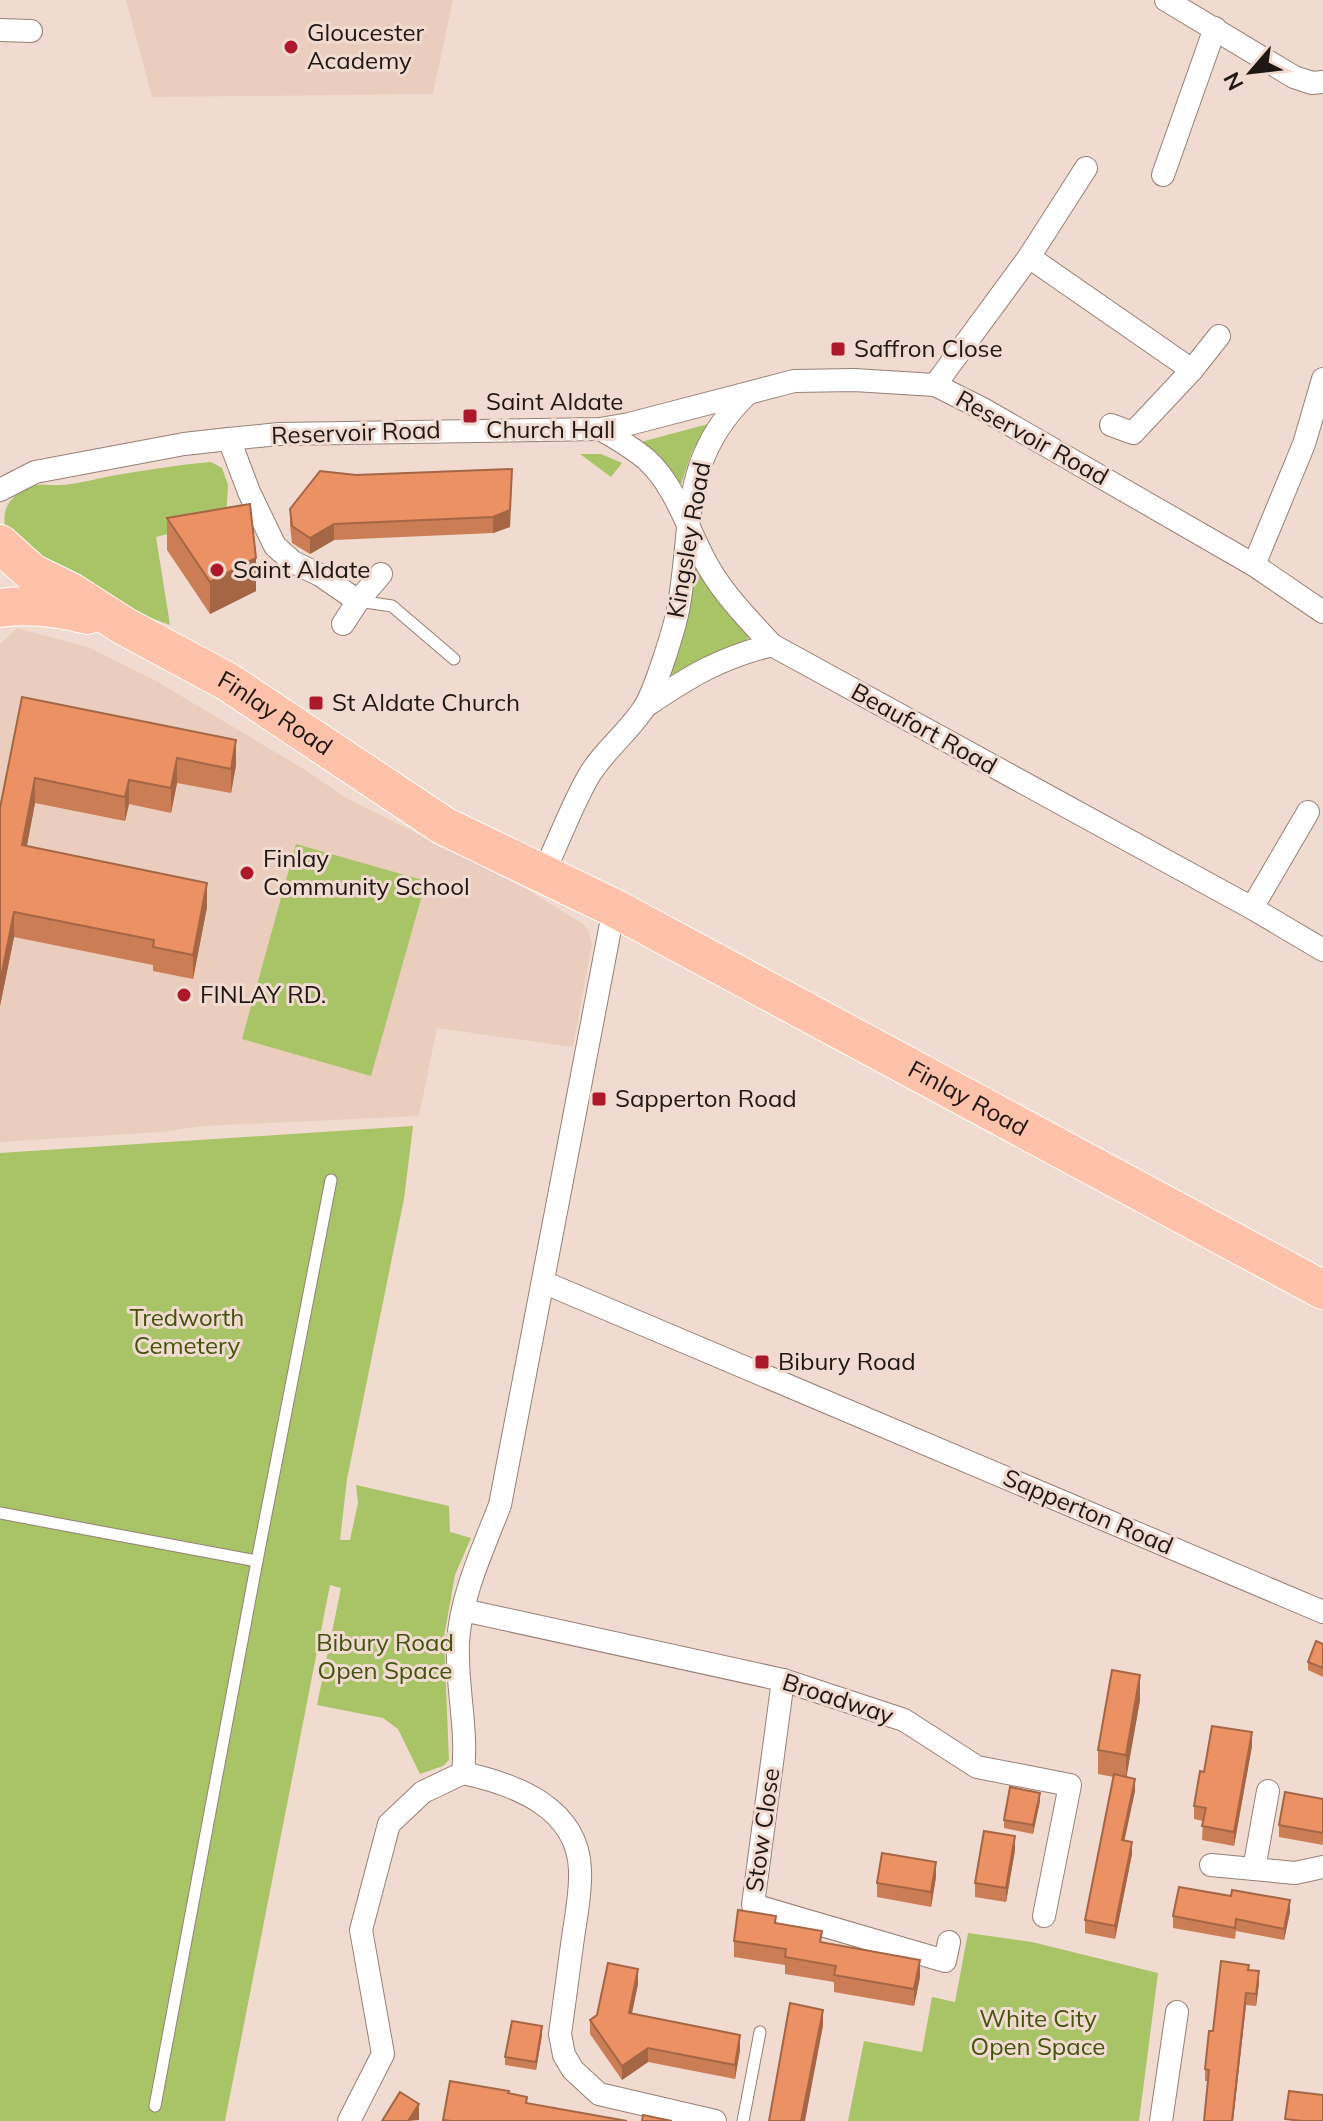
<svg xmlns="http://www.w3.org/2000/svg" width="1323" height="2121" font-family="Mulish,sans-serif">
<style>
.built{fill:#ebcdbe}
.green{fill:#a8c467}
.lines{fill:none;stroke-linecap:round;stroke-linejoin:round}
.lane-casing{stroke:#958076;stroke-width:13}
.street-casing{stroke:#958076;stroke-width:24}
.highway-casing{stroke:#fff;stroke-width:40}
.lane{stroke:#fff;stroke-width:11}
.street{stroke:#fff;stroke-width:22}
.highway{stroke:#fec1aa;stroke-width:38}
.wall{fill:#cb7d55}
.shaded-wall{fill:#a56645}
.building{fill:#ec9163;stroke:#a56645;stroke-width:2}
.poi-dot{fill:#ad182a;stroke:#f1dbd0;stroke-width:3}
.labels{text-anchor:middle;stroke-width:6;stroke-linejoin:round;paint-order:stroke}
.poi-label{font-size:24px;fill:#1f1714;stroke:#f1dbd0;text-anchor:start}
.street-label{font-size:24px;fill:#1f1714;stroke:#f1dbd0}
.park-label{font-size:24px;fill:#42530d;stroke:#f1dbd0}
</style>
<rect width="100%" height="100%" fill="#f1dbd0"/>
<g class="built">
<path d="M126 0H453L433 94 152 97Z"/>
<path d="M17 628 87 647 151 678 307 771 343 796 528 890 583 924 589 931 592 944 573 1047 437 1028 419 1116 203 1126 162 1132 0 1142V644Z"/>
</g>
<g class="green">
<path d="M708 424 692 452 681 484 641 442Z"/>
<path d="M580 454H601L622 463 611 477Z"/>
<path d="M211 462 222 468 228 485 226 519 156 537 170 625 71 588 7 536C2 518 3 504 20 492 35 481 45 486 62 485 78 484 95 479 111 476 145 470 177 465 211 462Z"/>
<path d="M694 567H698L721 604 749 637 744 643 721 650 673 675 670 670Z"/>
<path d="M296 844 426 881 371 1076 242 1039Z"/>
<path d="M413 1126 404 1199 347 1479 340 1540H350L358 1503 356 1485 449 1506 450 1532 471 1538 455 1575 444 1637 449 1760 443 1766 420 1774 398 1729 383 1718 317 1705 341 1588 330 1585 225 2121H0V1153Z"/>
<path d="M968 1933 1032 1942 1158 1973 1139 2121H848L864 2041 922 2052 932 1997 955 2002Z"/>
</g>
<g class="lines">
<g class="lane-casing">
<g id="lane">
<path d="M358 601 392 606 454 659"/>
<path d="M0 1513 257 1561 331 1180"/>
<path d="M155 2106 257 1561"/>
<path d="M743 2121 760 2032"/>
</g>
</g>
<g class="street-casing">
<g id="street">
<path d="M1166 0 1294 77 1312 83 1323 82"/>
<path d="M0 30 31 31"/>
<path d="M1163 175 1215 28"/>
<path d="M1029 257 1192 370"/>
<path d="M935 385 1029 257 1086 168"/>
<path d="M1111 425 1133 433 1192 370 1219 336"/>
<path d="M600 429C616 438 633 448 647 460 678 489 688 532 709 568 726 597 749 620 772 645L1252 908 1323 950"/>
<path d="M229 439 249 492 275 546 293 562 320 575 358 601"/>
<path d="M0 490 35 472 184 444 229 439 279 434 600 429 629 424 794 381 854 380 935 385 983 409 1254 565 1323 612"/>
<path d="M1254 565 1304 444 1323 379"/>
<path d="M343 624 358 601 381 574"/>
<path d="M646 706C690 676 720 658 772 645"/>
<path d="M548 863C561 835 572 806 587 779 601 753 628 733 644 708 655 691 674 630 678 610 694 525 678 461 747 394"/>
<path d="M1252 908 1308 812"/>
<path d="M543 1282 1323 1612"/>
<path d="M463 1610 783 1680 904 1720 977 1767 1070 1785 1044 1916"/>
<path d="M783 1680 753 1905 945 1961 949 1942"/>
<path d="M463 1773C514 1784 578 1807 580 1870 581 1890 577 1911 574 1931 569 1965 565 1999 560 2034L564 2055 573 2070 599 2094 715 2121"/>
<path d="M1211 1865 1295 1873 1323 1867"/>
<path d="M1254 1869 1268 1791"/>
<path d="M349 2121 383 2054 361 1930 389 1824 423 1792 463 1773C468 1729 456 1686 458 1642 461 1595 483 1549 500 1505L614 908"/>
<path d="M1161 2121 1177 2012"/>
</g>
</g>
<g class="highway-casing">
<g id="highway">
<path id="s1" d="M0 544 32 573 71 592 124 626 228 682 444 826 614 908 1323 1290"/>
<path d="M0 608C30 604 57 607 87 615"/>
</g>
</g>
<use href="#lane" class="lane"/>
<use href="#street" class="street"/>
<use href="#highway" class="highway"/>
</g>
<g class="wall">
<path d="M512 469 510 527 493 533 334 540 310 554 292 543 290 525V509L356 475Z"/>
<path d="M167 518 256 591 210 614 167 550Z"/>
<path d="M22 697 236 765 231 793 177 783 171 813 129 804 125 821 35 803 27 846 207 907 193 979 153 971V965L14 937 0 1006Z"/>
<path d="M1323 1644V1677L1308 1670V1662Z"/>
<path d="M1140 1700 1126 1777 1135 1791 1124 1840 1132 1854 1115 1939 1085 1933V1920L1114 1777 1098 1774V1750Z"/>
<path d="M1252 1746 1234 1846 1202 1840 1203 1821 1194 1819V1806L1204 1772Z"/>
<path d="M1323 1799V1845L1279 1837V1825Z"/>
<path d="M1040 1801 1033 1834 1004 1828V1820Z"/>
<path d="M1015 1850 1006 1902 975 1897V1883Z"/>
<path d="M936 1877 931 1907 877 1897V1883Z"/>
<path d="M1231 1896 1290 1912 1284 1940 1236 1931 1235 1939 1173 1928V1916Z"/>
<path d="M776 1923 822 1942 920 1977 914 2006 834 1992V1982L785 1974V1965L734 1957V1941Z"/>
<path d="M1249 1970 1259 1983 1256 2006 1246 2005 1233 2121H1204L1208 2081H1205V2069L1213 2031Z"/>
<path d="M638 1984 631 2014 740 2050 735 2079 648 2062 622 2080 590 2034V2020Z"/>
<path d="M542 2035 536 2070 505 2065V2057Z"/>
</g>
<g class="shaded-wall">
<path d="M512 469 510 527 493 533V517Z"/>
<path d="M334 524V540L310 554V538Z"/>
<path d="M256 558V591L210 614V582Z"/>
<path d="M236 740V765L231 793V769Z"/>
<path d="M177 758V783L171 813V788Z"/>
<path d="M35 778V803L22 870V845Z"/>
<path d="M129 780V804L125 821V797Z"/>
<path d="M207 883V907L193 979V955Z"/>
<path d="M14 912V937L0 1006V982Z"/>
<path d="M1140 1675V1700L1126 1780V1755Z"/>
<path d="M1252 1732V1746L1234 1846V1832Z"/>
<path d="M1135 1779V1791L1122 1852V1840Z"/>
<path d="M1040 1793V1801L1033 1834V1825Z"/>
<path d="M1015 1836V1850L1006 1902V1888Z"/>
<path d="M1132 1842V1854L1115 1939V1926Z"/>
<path d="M936 1862V1877L931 1907V1892Z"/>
<path d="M1290 1900V1912L1284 1940V1929Z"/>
<path d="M920 1960V1977L914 2006V1989Z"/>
<path d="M638 1969V1984L629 2028V2013Z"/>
<path d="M1259 1971V1983L1256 2006V1994Z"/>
<path d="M1246 1993V2005L1233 2121H1232Z"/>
<path d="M823 2010V2026L805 2121H801Z"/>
<path d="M542 2026V2035L536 2070V2062Z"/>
<path d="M740 2035V2050L735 2079V2065Z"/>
<path d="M648 2048V2062L622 2080V2066Z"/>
<path d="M419 2104V2120L408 2121Z"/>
</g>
<g class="building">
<path d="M512 469 510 510 493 517 334 524 310 538 292 526 290 509 320 471 356 475Z"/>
<path d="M250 504 256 558 210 582 167 518Z"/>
<path d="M22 697 236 740 231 769 177 758 171 788 129 780 125 797 35 778 22 845 207 883 193 955 153 947 154 940 14 912 0 982V808Z"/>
<path d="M1316 1641 1323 1644V1668L1308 1662Z"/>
<path d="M1112 1670 1140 1675 1126 1755 1098 1750Z"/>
<path d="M1212 1726 1252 1732 1234 1832 1202 1826 1206 1808 1194 1806 1200 1771 1204 1772Z"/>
<path d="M1114 1774 1135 1779 1122 1840 1132 1842 1115 1926 1085 1920Z"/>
<path d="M1010 1787 1040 1793 1033 1825 1004 1820Z"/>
<path d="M1285 1792 1323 1799V1833L1279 1825Z"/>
<path d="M984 1831 1015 1836 1006 1888 975 1883Z"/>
<path d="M882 1853 936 1862 931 1892 877 1883Z"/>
<path d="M1179 1887 1231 1896 1232 1890 1290 1900 1284 1929 1236 1919 1235 1928 1173 1916Z"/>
<path d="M738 1910 776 1916 775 1923 822 1931 820 1942 920 1960 914 1989 834 1975 836 1966 785 1957 786 1949 734 1941Z"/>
<path d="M1221 1961 1249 1965 1248 1970 1259 1971 1256 1994 1246 1993 1232 2121H1204L1209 2070 1205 2069 1209 2031H1213Z"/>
<path d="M608 1963 638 1969 629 2013 740 2035 735 2065 648 2048 622 2066 590 2020 597 2015Z"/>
<path d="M790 2003 823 2010 801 2121H769Z"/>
<path d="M512 2021 542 2026 536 2062 505 2057Z"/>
<path d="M450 2081 509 2091 508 2093 527 2097 526 2103 627 2121H451L443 2120Z"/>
<path d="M1289 2091 1323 2095V2121H1302L1285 2119Z"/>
<path d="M400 2092 419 2104 408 2121H382Z"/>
<path d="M643 2115 672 2121H642Z"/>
</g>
<g class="poi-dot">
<circle cx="291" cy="47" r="8"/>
<rect x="830" y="341" width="16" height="16" rx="4"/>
<rect x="462" y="408" width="16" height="16" rx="4"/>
<circle cx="217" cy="570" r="8"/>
<rect x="308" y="695" width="16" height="16" rx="4"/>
<circle cx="247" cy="873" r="8"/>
<circle cx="184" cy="995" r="8"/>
<rect x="591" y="1091" width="16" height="16" rx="4"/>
<rect x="754" y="1354" width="16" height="16" rx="4"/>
</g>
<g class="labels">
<g class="poi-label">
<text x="307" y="41">Gloucester<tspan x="307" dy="28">Academy</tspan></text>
<text x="854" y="357">Saffron Close</text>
<text x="486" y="410">Saint Aldate<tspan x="486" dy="28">Church Hall</tspan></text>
<text x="233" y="578">Saint Aldate</text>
<text x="332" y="711">St Aldate Church</text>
<text x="263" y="867">Finlay<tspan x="263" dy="28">Community School</tspan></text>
<text x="200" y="1003">FINLAY RD.</text>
<text x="615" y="1107">Sapperton Road</text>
<text x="778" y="1370">Bibury Road</text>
</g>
<g class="street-label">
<text transform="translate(356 433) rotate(-2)" y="8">Reservoir Road</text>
<text transform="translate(1032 438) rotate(29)" y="8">Reservoir Road</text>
<text transform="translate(689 540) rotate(-80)" y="8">Kingsley Road</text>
<text dy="8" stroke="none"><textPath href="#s1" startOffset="324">Finlay Road</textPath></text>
<text transform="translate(924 729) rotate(29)" y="8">Beaufort Road</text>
<text dy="8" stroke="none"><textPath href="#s1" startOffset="1118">Finlay Road</textPath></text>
<text transform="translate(1088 1512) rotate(23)" y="8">Sapperton Road</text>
<text transform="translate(838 1699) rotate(18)" y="8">Broadway</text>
<text transform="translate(763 1830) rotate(-82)" y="8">Stow Close</text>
</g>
<g class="park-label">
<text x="187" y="1326">Tredworth<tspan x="187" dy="28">Cemetery</tspan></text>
<text x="385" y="1651">Bibury Road<tspan x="385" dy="28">Open Space</tspan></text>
<text x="1038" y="2027">White City<tspan x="1038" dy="28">Open Space</tspan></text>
</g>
</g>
<g transform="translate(1251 72) rotate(242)" stroke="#f1dbd0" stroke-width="6" paint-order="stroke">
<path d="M0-6L14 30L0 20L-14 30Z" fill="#1f1714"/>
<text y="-12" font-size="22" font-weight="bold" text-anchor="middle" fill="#1f1714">N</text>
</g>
</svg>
